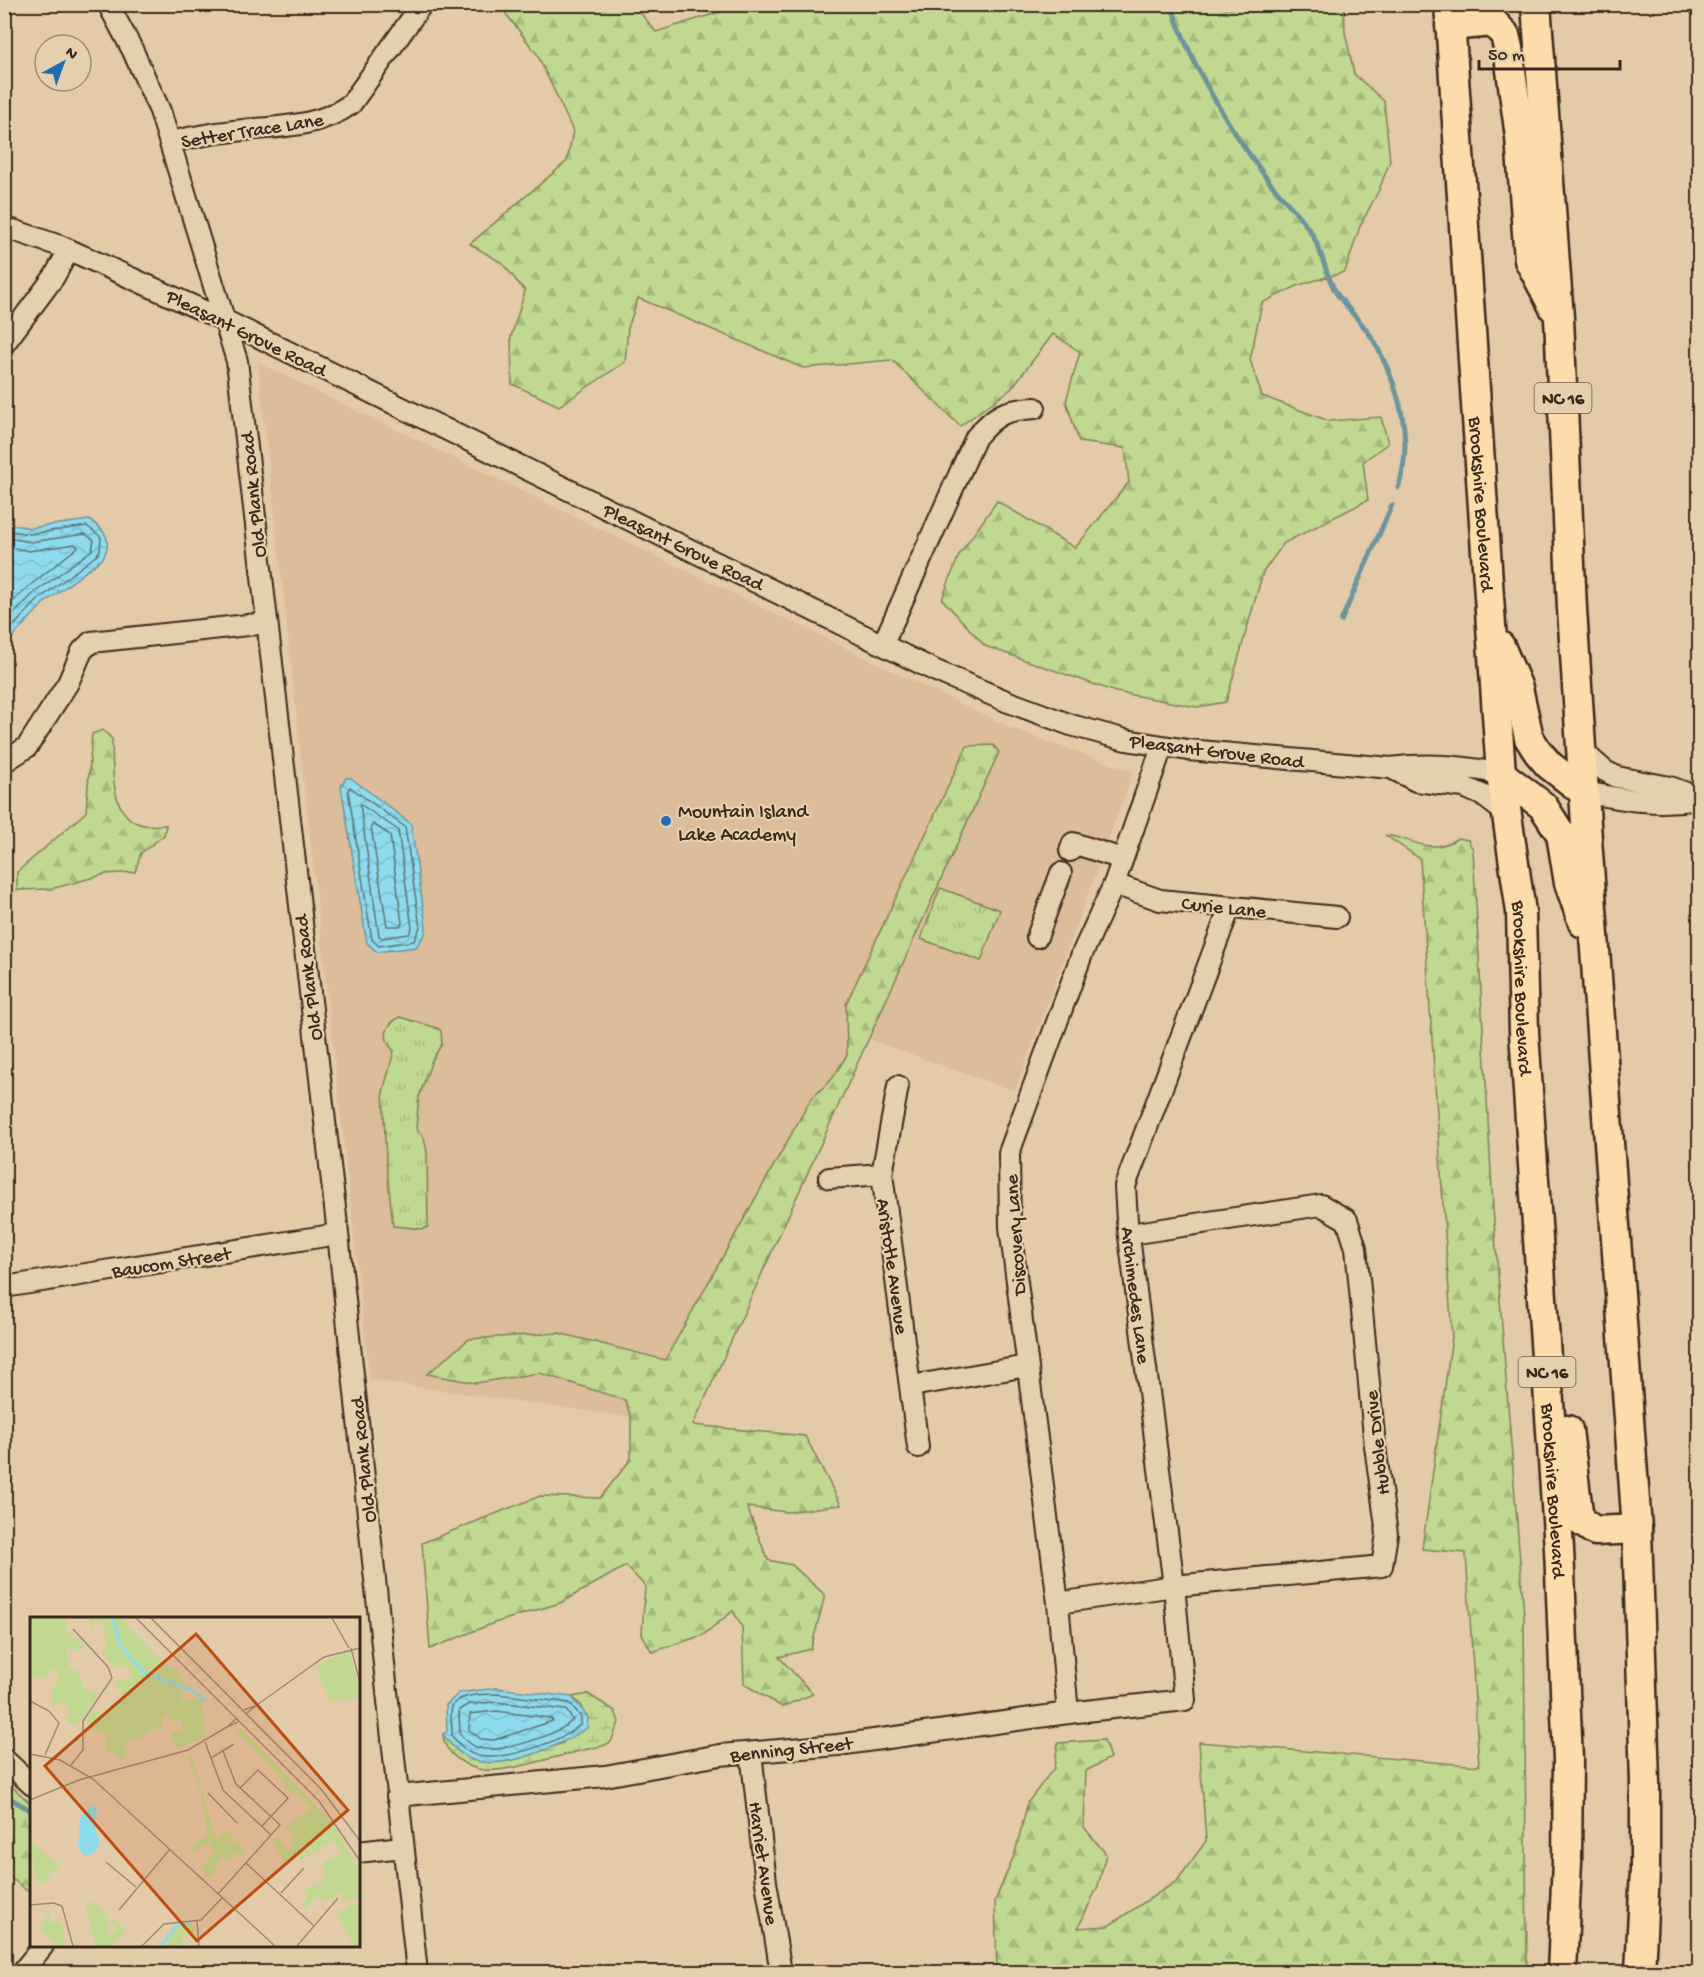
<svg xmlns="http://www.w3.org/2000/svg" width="1704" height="1977" font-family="'Gochi Hand',sans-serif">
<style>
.built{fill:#dbbc9b}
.forest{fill:url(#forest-firs);stroke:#7e8156;stroke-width:1.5}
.wetland{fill:url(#wetland-marsh);stroke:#7e8156;stroke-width:1.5}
.park{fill:url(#park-tufts);stroke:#7e8156;stroke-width:1.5}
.water{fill:url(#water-waves);stroke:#6d949b;stroke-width:1.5}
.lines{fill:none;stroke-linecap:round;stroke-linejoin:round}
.shore{stroke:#5c7171;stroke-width:1.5}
.stream{stroke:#6d949b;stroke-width:5}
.minor-casing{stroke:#3b2a1e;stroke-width:24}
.highway-casing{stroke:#3b2a1e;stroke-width:33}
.minor{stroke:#e4d0ae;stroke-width:20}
.highway{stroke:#fddcac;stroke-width:28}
.poi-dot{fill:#1f6fb2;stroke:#e4d0ae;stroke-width:2}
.labels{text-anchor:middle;stroke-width:4.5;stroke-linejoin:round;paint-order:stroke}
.shield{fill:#e4d0ae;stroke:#6e5c49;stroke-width:1.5}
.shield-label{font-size:18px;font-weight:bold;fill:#3b2a1e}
.street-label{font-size:20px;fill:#3b2a1e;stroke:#e4d0ae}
.poi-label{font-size:20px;fill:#3b2a1e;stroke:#e4d0ae;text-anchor:start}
.inset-river{fill:none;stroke:#8edbee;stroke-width:3}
.inset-road{fill:none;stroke:#a08a71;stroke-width:1.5}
.view{fill:#bd4d10;fill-opacity:0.15;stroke:#bd4d10;stroke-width:3}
.inset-edge{fill:none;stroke:#3b2a1e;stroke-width:3}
</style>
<defs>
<pattern id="forest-firs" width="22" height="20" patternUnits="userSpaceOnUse" patternTransform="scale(1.5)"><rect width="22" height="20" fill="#c0d88f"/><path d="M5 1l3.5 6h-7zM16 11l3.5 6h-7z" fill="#a6ba7b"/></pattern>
<pattern id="wetland-marsh" width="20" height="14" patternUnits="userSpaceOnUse" patternTransform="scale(1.5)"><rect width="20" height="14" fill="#c0d88f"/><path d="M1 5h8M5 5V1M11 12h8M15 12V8" fill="none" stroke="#a6ba7b"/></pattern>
<pattern id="park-tufts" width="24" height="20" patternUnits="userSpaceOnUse" patternTransform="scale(1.5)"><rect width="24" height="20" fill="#c0d88f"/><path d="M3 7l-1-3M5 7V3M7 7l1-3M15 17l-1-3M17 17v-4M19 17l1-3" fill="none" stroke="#a6ba7b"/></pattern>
<pattern id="water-waves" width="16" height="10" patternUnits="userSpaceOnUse" patternTransform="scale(1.5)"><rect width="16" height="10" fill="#8edbee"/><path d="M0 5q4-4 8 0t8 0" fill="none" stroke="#7bbccc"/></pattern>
</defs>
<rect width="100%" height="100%" fill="#e3caa8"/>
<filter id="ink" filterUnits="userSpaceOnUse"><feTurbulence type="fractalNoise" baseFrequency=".0167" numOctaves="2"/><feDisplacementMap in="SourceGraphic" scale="12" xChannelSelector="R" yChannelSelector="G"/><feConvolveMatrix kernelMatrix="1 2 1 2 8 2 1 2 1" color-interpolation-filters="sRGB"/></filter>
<g filter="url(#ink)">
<path class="built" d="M258 363 1010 728 1133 772 1015 1091 868 1039 693 1426 370 1380Z"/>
<g class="forest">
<path d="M729 5H1344L1345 32 1354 74 1384 101 1390 161 1379 190 1360 226 1345 272 1299 285 1262 303 1250 360 1262 396 1329 421 1381 417 1388 443 1363 462 1368 500 1284 543 1263 572 1226 702 1197 707 1116 692 985 646 942 599 959 555 997 501 1075 548 1129 482 1125 448 1079 442 1066 401 1080 352 1053 334 1011 389 960 426 892 360 803 368 638 298 628 328 625 362 559 406 512 384 511 337 525 291 502 263 470 244 567 161 573 131 537 54 506 14 502 5H634L656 32 726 10Z"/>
<path d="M103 730 112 739C113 764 109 811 137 823 144 827 157 825 166 825L164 835 141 853 135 872 106 874 51 889 17 890V872L86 812 92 734Z"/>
<path d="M993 745 999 752 693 1425 805 1436 841 1505 787 1512 747 1507 768 1560 792 1565 825 1595 811 1649 779 1657 813 1694 782 1707 744 1684 742 1627 733 1611 703 1635 652 1652 642 1634 645 1586 626 1566 560 1603 494 1623 430 1649 422 1543 540 1496 600 1498 631 1459V1417L625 1400 540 1373 476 1383 427 1374 469 1339 559 1333 665 1360 811 1099 832 1079 847 1055 846 1004 967 746Z"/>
<path d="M1385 835C1415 839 1430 856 1458 838L1468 840 1473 850 1493 1208 1524 1615 1527 1972H997L995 1901 1015 1853 1028 1802 1054 1768 1058 1743 1104 1740 1110 1758 1086 1771 1084 1827 1106 1854 1098 1886 1078 1928 1108 1926 1177 1881 1206 1841 1199 1742 1479 1766 1466 1553 1422 1549 1452 1337 1420 859Z"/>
<path d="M4 1779 31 1804V1894L5 1873Z"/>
</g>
<path class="wetland" d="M588 1694 615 1711 619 1722 611 1742 603 1746C571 1751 511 1773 483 1770 466 1768 443 1752 443 1735 478 1780 519 1758 563 1743L582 1706 572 1697Z"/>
<g class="park">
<path d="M940 888 1000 910 981 961 921 939Z"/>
<path d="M400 1017 437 1028 441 1031 442 1044 432 1060 419 1097 416 1128 424 1138 427 1152 428 1227 424 1229 393 1226 386 1160 383 1092 394 1051C381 1038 385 1025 400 1017Z"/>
</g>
<g class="water">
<path d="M89 520C105 529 114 541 102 559L43 604 5 645V523L30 528Z"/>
<path d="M346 778H351L411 824 426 927 425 934 416 947 377 952 367 943 341 786Z"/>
<path d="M497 1688 572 1697 588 1717 587 1728C560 1746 508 1769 476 1761 463 1758 451 1745 443 1735L447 1731 446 1705 459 1693Z"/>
</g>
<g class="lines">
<g class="shore">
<path d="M4 530 30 534 87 526 101 537 100 550 97 555 39 599 4 636"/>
<path d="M4 537 31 542 85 534 94 540 92 550 34 593 4 624"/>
<path d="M4 546 29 551 75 544 78 547 28 587 4 610"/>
<path d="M350 787 405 827 420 927 414 941 379 946 372 940 348 790Z"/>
<path d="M360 804 398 830 412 928 409 934 382 938 379 936Z"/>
<path d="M373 824 390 835 402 923 400 926H387L371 827Z"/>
<path d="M497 1694 570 1703 581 1717V1724C561 1742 505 1761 478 1756 469 1754 458 1744 452 1736 453 1728 449 1715 452 1707 457 1693 485 1695 497 1694Z"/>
<path d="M496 1702 566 1710 573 1720C558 1735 500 1754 479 1748 472 1747 465 1739 460 1734L459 1710 469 1704Z"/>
<path d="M496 1711 550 1718 553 1721 494 1740 481 1739 469 1730 470 1714Z"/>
</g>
<g class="stream">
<path d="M1171 4C1190 64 1225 121 1262 172 1277 194 1299 212 1313 236 1323 254 1326 277 1337 294 1348 310 1364 324 1374 341 1398 385 1415 438 1398 488"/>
<path d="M1341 621 1392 505"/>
<path d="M4 1795 32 1811"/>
</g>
<g class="minor-casing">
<g id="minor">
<path d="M108 4 132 49 160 111 237 361 338 1234 417 1972"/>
<path d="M170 142C189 138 207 134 226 132 269 126 315 130 351 104L422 4"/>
<path d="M4 227 63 247 226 321 936 671 1006 701 1071 725 1126 740 1188 750 1391 768"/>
<path d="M4 344 54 277 69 250"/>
<path d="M883 644 976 437C996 414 1004 410 1035 408"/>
<path d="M1581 750 1605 771 1617 777 1670 787 1700 798"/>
<path d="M4 762 27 747 68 683 82 651 91 642 267 623"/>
<path d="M1501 774C1464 766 1428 763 1391 768L1416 781 1464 787 1482 795 1507 814"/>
<path d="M1584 792C1626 800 1657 806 1700 799"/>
<path d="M1070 851 1073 843 1122 859"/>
<path d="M1114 884 1160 900 1337 917"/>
<path d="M1037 937 1061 873"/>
<path d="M898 1086 882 1174 918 1447"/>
<path d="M829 1178 882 1174"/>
<path d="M4 1287 338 1234"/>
<path d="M911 1386 1027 1366"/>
<path d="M1058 1603 1174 1586 1382 1566 1387 1534 1375 1446 1356 1248 1347 1220 1321 1205 1130 1234"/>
<path d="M1068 1713 1058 1603 1010 1227 1009 1153 1082 954 1114 884 1162 747"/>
<path d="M751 1753 766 1882 781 1972"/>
<path d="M4 1759 32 1785"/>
<path d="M397 1796 605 1776 720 1755 838 1745 1068 1713 1185 1700 1174 1586 1127 1221 1125 1186 1230 907"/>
<path d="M358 1852 402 1847"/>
<path d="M22 1972 43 1946"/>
</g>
</g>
<g class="highway-casing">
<g id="highway">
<path id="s1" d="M1449 4 1501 774 1521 912 1524 1032 1559 1549 1568 1760 1567 1861 1562 1972"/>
<path d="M1536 4 1559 318 1572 609 1587 839 1637 1529 1645 1783V1870L1640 1972"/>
<path d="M1450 26 1493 22 1505 35 1508 48 1520 137 1529 260 1554 308"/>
<path d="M1500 646 1518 688 1529 738 1538 752 1549 765 1584 792"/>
<path d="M1501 774 1543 806 1561 834 1569 883 1583 923"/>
<path d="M1568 1430 1579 1520 1595 1531 1637 1529"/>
</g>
</g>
<use href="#minor" class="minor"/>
<use href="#highway" class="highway"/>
</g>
</g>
<circle class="poi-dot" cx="666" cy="821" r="6"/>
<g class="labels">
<g class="shield">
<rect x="1534.5" y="383" width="57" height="30" rx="4.5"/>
<rect x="1518.5" y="1357" width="57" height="30" rx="4.5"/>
</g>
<g class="shield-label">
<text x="1563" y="404">NC 16</text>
<text x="1547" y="1378">NC 16</text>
</g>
<g class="street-label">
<text transform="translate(252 129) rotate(-9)" y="7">Setter Trace Lane</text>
<text transform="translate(247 332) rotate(26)" y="7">Pleasant Grove Road</text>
<text transform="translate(252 495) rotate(-96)" y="7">Old Plank Road</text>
<text dy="7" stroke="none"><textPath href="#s1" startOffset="501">Brookshire Boulevard</textPath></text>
<text transform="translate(684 546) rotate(26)" y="7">Pleasant Grove Road</text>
<text transform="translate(1217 750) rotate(7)" y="7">Pleasant Grove Road</text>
<text transform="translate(1224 906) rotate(6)" y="7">Curie Lane</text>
<text transform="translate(307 978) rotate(-97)" y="7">Old Plank Road</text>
<text dy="7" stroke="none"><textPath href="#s1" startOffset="987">Brookshire Boulevard</textPath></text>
<text transform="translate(1014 1235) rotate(-94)" y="7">Discovery Lane</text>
<text transform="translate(171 1261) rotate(-9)" y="7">Baucom Street</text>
<text transform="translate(894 1266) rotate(82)" y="7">Aristotle Avenue</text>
<text transform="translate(1137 1295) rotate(83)" y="7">Archimedes Lane</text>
<text transform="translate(1376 1443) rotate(-97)" y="7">Hubble Drive</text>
<text transform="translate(362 1460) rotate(-96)" y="7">Old Plank Road</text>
<text dy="7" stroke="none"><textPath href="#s1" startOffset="1491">Brookshire Boulevard</textPath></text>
<text transform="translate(791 1748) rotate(-6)" y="7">Benning Street</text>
<text transform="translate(765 1863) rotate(82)" y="7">Harriet Avenue</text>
</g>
<g class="poi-label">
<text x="678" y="817">Mountain Island<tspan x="678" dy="23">Lake Academy</tspan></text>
</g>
</g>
<g transform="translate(30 1617)">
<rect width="330" height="330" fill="#e3caa8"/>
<path d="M0 1H35L37 14 54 28 51 35 36 31 39 51 49 55 54 72 69 76 49 107H37L40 96 36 87 31 85 23 89 21 77 29 59 24 50 16 59 0 62ZM53 1H91L136 48 150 56 155 69 150 78 153 84 172 81 175 119 152 130 144 129 141 116 152 114V104L144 105 134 97 132 112H121L114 119 94 126 98 133 95 142 90 143 83 134H75L77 119 58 110V101L65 91 75 101 82 85 86 87 93 76 83 68 85 65 100 62 102 58 98 49 84 50 72 36 77 28 72 4 65 3 62 13 61 5ZM211 111 303 207 330 254V281L312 284 311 275 298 284 286 280 276 292 273 289 278 277 269 275 295 264 294 244 312 236 304 223 270 244 268 236 256 249 242 222 248 219 259 236 263 219 255 211 281 191 264 174 260 176 246 155 207 115 202 116ZM161 138 186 221 196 214 205 217 197 225 210 226 212 235 217 236 210 241 204 235 200 245 191 239 180 262 171 253 183 235 180 226 158 237 167 224 178 218 171 177 158 140ZM0 224 30 250 19 258 18 265 7 266ZM62 283 77 298 79 318 89 312 81 306 84 302 96 313 81 329H65L56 288ZM330 287V329H323L308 297 311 292 318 294V289ZM18 293 21 305H32L35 329H28L10 312ZM147 306H162L163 314 153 319V329H138L137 320Z" fill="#c0d88f"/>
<path d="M320 33 330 80 301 85 286 49Z" fill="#c0d88f"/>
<path d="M62 188 67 189 65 212 70 225 67 233 55 240 48 230 50 200Z" fill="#8edbee"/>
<path class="inset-river" d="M83 1 90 28 114 56 162 73 176 84M131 329 146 309 159 306"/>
<path class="inset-road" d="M106 1 289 184 330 244M121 1 291 172 330 224M302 1 319 31M321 31 330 66M0 84 19 94 29 106 15 138M227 88 294 40 330 31M214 93 227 88 217 96M206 102 197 110 208 105M175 125 193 173 241 218M0 137 30 143 63 162 245 329M181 141 204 127M41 148 53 133V104L82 61 78 50 43 12M210 171 228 153 258 181 232 209M178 176 207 206M0 183 49 163 158 133 197 110M76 245 106 270M216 246 284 309M251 276 274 251M188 277 250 208 206 167 193 134M0 288 24 286 32 289 43 329M89 293 140 232M167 304 169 329M112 329 134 307 171 303 192 281M267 329 308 281"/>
<path class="view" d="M166 17 318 193 167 324 15 149Z"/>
<rect width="330" height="330" class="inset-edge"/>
</g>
<rect width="1704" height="1977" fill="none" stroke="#e4d0ae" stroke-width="24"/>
<rect x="12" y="12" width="1680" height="1953" fill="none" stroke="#3b2a1e" stroke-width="2" filter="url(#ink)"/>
<g transform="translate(63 63) rotate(41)"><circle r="28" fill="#e4d0ae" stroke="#a08e74" stroke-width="1.5"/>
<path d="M0-4.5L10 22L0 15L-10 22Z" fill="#1f6fb2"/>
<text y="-9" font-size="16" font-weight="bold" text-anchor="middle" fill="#3b2a1e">N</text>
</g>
<path d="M1479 60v9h141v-9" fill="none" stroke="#3b2a1e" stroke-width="3"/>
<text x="1488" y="60" font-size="18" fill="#3b2a1e" stroke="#e4d0ae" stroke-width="4.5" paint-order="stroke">50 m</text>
</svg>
